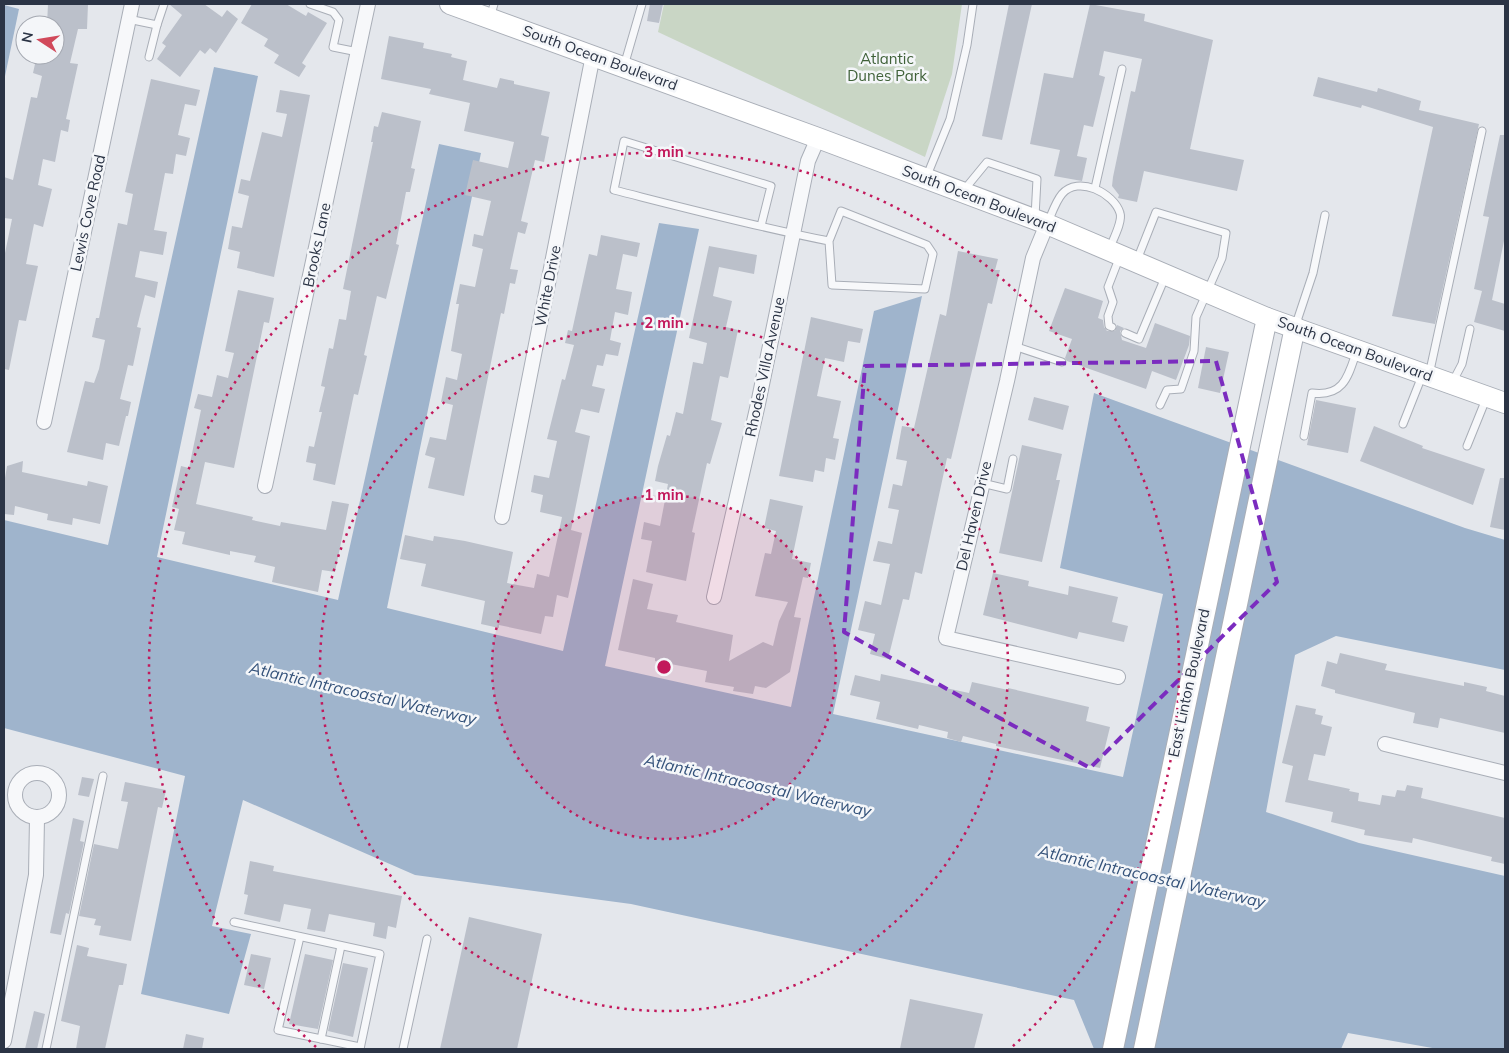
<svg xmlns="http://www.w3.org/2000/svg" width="1509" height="1053" font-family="Mulish,sans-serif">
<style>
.green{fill:#c9d6c5}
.water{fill:#9fb4cc}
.building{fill:#bbc0ca}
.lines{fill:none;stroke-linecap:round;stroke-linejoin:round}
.service-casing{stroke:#a9aeb7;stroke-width:9}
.minor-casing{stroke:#a9aeb7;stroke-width:16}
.secondary-casing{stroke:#a9aeb7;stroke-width:22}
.service{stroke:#f7f8fa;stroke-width:7}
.minor{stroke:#f7f8fa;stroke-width:14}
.secondary{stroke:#fff;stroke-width:20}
.marked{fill:none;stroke:#7b2cbf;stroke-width:4;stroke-dasharray:10 6;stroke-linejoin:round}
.ring{fill:none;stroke:#c2185b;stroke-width:2.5;stroke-dasharray:2.5 5}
.labels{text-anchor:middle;stroke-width:5;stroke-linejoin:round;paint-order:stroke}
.street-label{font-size:15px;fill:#2b3445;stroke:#f4f6f9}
.park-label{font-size:15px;fill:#3f6138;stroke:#f4f6f9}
.water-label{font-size:16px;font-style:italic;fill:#34527a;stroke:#f4f6f9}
.centre{fill:#c2185b;stroke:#f4f6f9;stroke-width:2.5}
.ring-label{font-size:15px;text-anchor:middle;font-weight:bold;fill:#c2185b;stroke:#f4f6f9;stroke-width:5;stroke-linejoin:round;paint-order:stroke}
</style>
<rect width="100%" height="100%" fill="#e4e7ec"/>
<path class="green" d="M664 4H962L952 74 925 157 658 32Z"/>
<g class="water">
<path d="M4 5 19 9 4 81Z"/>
<path d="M214 67 258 76 157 557 338 600 439 144 481 153 387 608 563 651 659 223 699 229 605 666 791 707 874 311 922 296 833 714 1123 777 1163 594 1060 568 1094 393 1465 528 1505 540V670L1336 636 1295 655 1266 812 1359 843 1505 876V1049H1438L1348 1033 1341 1049H1094L1074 1000 631 904 415 875 243 800 212 926 251 934 229 1014 141 994 185 776 4 728V520L108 545Z"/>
</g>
<g class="building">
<path d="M48 4H88L87 29H78L70 63 78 64 66 119 70 120 68 132 61 130 55 162 43 159 38 185 52 189 43 227 34 224 26 264 38 266 26 321 19 320 9 370 4 369V258L12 219 4 218V177L13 180 31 97 37 98 42 76 33 73 37 55H55V25H47Z"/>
<path d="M169 4H204L222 17 227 10 238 19 216 53 210 48 205 54 200 50 180 77 157 59 166 46 162 43 182 15Z"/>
<path d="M252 4H286L306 16 308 12 327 23 302 63 306 66 299 77 274 63 279 55 264 46 268 39 241 23Z"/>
<path d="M650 4H663L659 23 647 21Z"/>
<path d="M1009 4H1032L1002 140 982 136Z"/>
<path d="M1090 4 1145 14 1144 21 1213 40 1190 149 1244 160 1237 191 1144 171 1137 202 1118 198 1119 195 1112 186 1113 177 1131 91 1135 92 1142 59 1104 51 1099 75 1105 77 1093 127 1084 125 1077 156 1087 158 1082 181 1054 176 1060 150 1030 144 1044 73 1073 78Z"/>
<path d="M389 36 424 43 423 48 452 54 451 57 467 61 463 80 497 88 500 78 514 81V84L550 92 541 135 549 137 544 162 535 160 521 221 528 223 525 234 518 232 510 269 518 270 515 284 510 283 504 314 501 313 464 496 428 488 435 458 425 455 430 437 446 440 453 405 441 402 446 377 457 380 462 354 451 351 459 304H456L460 284 475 287 483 249 472 246 474 234 483 236 491 201 465 195 473 160 508 168 514 142 464 131 470 103 429 94 431 89 381 79Z"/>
<path d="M1318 77 1377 92 1378 88 1421 101 1419 110 1479 124 1435 324 1392 316 1433 127 1362 105 1361 108 1313 96Z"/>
<path d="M151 79 200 90 196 106 185 104 178 135 190 138 186 156 176 154 173 174 165 173 154 230 167 232 163 255 140 251 135 277 158 282 155 298 145 295 137 327 141 328 133 366 128 365 120 399 131 402 128 416H126L119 446 106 443 103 460 67 452 85 381 94 383 99 369 105 340 92 337 96 318H99L118 223 127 225 133 194 125 192Z"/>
<path d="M280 90 310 95 274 277 237 268 240 252 228 249 232 226 242 228 249 196 238 193 241 179 250 181 262 132 282 137 287 114 276 112Z"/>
<path d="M382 112 421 121 411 168 415 169 410 192H406L396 244 399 245 386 299 377 296 364 355 367 356 358 395 354 394 335 485 313 480 316 464 306 462 309 446 314 447 322 412H319L325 387 321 386 329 348 333 349 339 319 346 320 351 291 343 289 373 142H371L374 126 378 127Z"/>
<path d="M1500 135H1505V236L1492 300 1505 304V331L1474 322 1482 291 1474 289 1489 217 1483 216Z"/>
<path d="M601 235 640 243 637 257 623 254 616 289 632 292 628 315 615 312 610 340 621 343 618 356 606 354 603 366 597 365 592 386 605 389 599 413 581 409 575 432 590 436 571 530 582 533 568 598 557 595 553 617 545 616 541 634 499 625V628L481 624 485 601 421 586 426 564 400 559 405 535 433 541 434 536 465 541 513 552 507 583 534 588 537 574 549 577 562 517 540 512 543 495 531 492 534 475 549 478 557 441 547 439 562 379 565 380 574 345 565 343 568 330 572 331 589 254 597 256Z"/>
<path d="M709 246 757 255 754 274 719 267 713 296 732 301 726 327 738 330 728 378 720 376 711 420 722 423 710 464 707 463 692 532 695 533 686 581 646 572 652 541 641 539 644 522 660 526 668 484 655 481 658 466 667 435 670 436 676 412 683 414 693 362 703 364 707 343 689 338Z"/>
<path d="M958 251 998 259 995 270H1000L992 304 988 303 951 459 947 458 922 574 915 572 909 600 903 599 888 659 870 654 875 634 858 630 865 601 881 605 890 564 873 561 878 541 892 544 899 510 888 508 893 484 902 486 907 461 896 459 902 426 914 428 940 314 946 316Z"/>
<path d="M1065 288 1103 301 1098 318 1103 320 1104 327 1107 331H1115L1117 325 1124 328 1120 331 1122 340 1146 348 1155 323 1190 336 1189 345 1176 380 1152 371 1146 389 1067 361 1065 358 1072 339 1049 331Z"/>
<path d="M238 290 274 298 269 323 264 322 234 468 205 462 196 504 253 517 252 520 280 526 281 522 326 530 332 501 349 504 335 572 322 570 318 592 272 582 275 567 254 562 256 556 230 551V555L182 544 185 532 174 530 179 509 172 507 181 466 189 468 201 410 194 408 198 394 212 397 217 375 228 378 234 353 225 351Z"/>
<path d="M811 317 863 329 860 343 848 341 844 362 825 358 817 396 841 401 833 438 839 439 835 460 826 458 824 472 815 470 813 482 779 476Z"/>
<path d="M1206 347 1229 352 1220 393 1198 388Z"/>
<path d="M1034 397 1069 406 1063 430 1028 420Z"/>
<path d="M1316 400 1356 408 1348 453 1307 445Z"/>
<path d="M1374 426 1423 446 1422 448 1485 469 1473 505 1360 461Z"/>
<path d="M1022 445 1062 454 1056 480H1060L1042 562 999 553Z"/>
<path d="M23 461 22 472 87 486 88 481 108 486 100 524 73 518 72 525 47 520 48 514 15 506 14 515 4 514V484L7 466Z"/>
<path d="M1500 478H1505V530L1490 527Z"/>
<path d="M770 499 803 506 792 559 811 563 808 578 803 577 794 617 801 618 790 672 766 688 755 686 753 694 733 691 734 687 705 682 707 671 655 661V658L618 650 633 579 653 584 647 609 678 615 676 622 733 635 729 661 763 642 773 646 779 621 788 602 755 596 765 553 771 554 776 531 764 528Z"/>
<path d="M993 573 1029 581 1028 586 1068 595 1069 586 1118 597 1112 622 1128 626 1124 642 1079 632 1077 639 983 615Z"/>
<path d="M1340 653 1387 664 1385 670 1464 686V682L1487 687 1486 691 1505 696V733L1440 718 1438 728 1413 723 1415 713 1335 693V690L1321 686 1327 661 1337 664Z"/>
<path d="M881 674 969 693 972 682 1008 690V688L1089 707 1086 721 1110 727 1100 768 996 746V744L963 736 961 742 947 738 948 732 919 725 918 729 876 719 880 702 850 695 855 675 880 681Z"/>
<path d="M1296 705 1316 709 1315 714 1323 716 1321 724 1332 727 1325 756 1314 754 1308 780 1350 789 1349 791 1359 793 1358 801 1380 805 1382 795 1395 797 1397 790 1405 791 1407 785 1423 788 1421 798 1505 818V864L1491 861 1492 857 1413 838 1412 843 1364 835 1365 830 1331 822 1333 812 1285 802 1293 766 1282 763Z"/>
<path d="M82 777 94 779 89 797 78 795Z"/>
<path d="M125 782 166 790 162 808 158 807 131 941 99 935 101 926 94 925 96 919 79 916 94 844 118 849 128 802 121 801Z"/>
<path d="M73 818 84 821 80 841 84 842 69 914 66 913 61 935 50 933Z"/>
<path d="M250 861 274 866 273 871 402 896 396 928 388 926 386 939 373 936 375 923 329 914 325 932 307 929 311 909 284 904 280 922 244 914 248 895 244 894Z"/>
<path d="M469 917 542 934 517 1049H440Z"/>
<path d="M77 945 89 948 87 956 127 964 123 985H119L105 1049H76L80 1026 61 1021Z"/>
<path d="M251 954 271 958 264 989 244 985Z"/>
<path d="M305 954 333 960 318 1029 289 1024Z"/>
<path d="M343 963 368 968 353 1037 328 1031Z"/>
<path d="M910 999 983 1014 974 1049H900Z"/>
<path d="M34 1011 45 1014 37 1049H25Z"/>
<path d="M186 1034 204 1038 202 1049H183Z"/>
</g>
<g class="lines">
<g class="service-casing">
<g id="service">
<path d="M310 4 333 12 339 20 333 47 358 52"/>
<path d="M490 18 494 4"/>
<path d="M128 19 157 25 164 4"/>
<path d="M149 57 157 25"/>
<path d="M624 66 642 4"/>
<path d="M926 178 950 119 967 45 973 4"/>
<path d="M1095 188 1122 69"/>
<path d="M964 190 987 162 1037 179 1035 217"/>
<path d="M1048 222C1052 213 1056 201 1062 194 1078 175 1114 193 1120 213 1123 222 1112 241 1109 250"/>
<path d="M761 226 771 186 624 141 614 190C685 208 757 227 829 241L841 211 927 245 933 254 925 289 832 285 829 241"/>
<path d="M1137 260 1156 212 1226 233 1222 258 1196 317 1194 351 1181 389 1167 390 1160 405"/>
<path d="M1112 327 1109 326 1108 316 1113 302 1108 287 1120 256"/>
<path d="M1295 327 1313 273 1325 215"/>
<path d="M1125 333 1139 339 1166 275"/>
<path d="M1014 346 1062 362"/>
<path d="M1429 375 1482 131"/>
<path d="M1452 383 1462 364 1470 329"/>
<path d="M1403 424 1422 376"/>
<path d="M1304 436 1312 393C1343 397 1348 377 1356 353"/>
<path d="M1467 446 1486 399"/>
<path d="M982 483 1007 489 1013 459"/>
<path d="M234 922 380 954 360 1049"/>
<path d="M300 937 278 1030 360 1047"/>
<path d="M321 1039 341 946"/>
<path d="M46 1049 103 776"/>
<path d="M403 1049 427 939"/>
</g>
</g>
<g class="minor-casing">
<g id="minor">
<path d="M1047 224 1033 258 1007 381 946 638 1118 677"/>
<path d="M44 422 132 4"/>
<path d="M265 486 368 4"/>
<path d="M502 517 593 55"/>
<path d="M714 597 758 404 808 161 818 138"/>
<path d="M1385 744 1505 773"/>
<circle cx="37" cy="795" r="22"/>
<path d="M4 1041 36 875 37 818"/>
</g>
</g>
<g class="secondary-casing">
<g id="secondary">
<path d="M450 4 818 138 1047 224 1267 318 1505 403"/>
<path d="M1113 1049 1267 318"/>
<path d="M1144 1049 1295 327"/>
</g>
</g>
<use href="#service" class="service"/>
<use href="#minor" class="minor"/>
<use href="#secondary" class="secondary"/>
</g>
<path class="marked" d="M1216 361 1277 582 1090 768 844 632 865 366Z"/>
<circle cx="664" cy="667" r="172" fill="#c2185b" fill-opacity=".12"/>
<g class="ring">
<circle cx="664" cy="667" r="172"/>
<circle cx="664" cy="667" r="344"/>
<path d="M316 1047A515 515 0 1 1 1012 1047"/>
</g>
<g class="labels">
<g class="street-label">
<text transform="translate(600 58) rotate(20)" y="5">South Ocean Boulevard</text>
<text transform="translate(979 199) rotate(21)" y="5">South Ocean Boulevard</text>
<text transform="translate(88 213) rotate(-78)" y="5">Lewis Cove Road</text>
<text transform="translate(317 245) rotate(-78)" y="5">Brooks Lane</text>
<text transform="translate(548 286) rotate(-79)" y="5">White Drive</text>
<text transform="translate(1355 349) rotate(20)" y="5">South Ocean Boulevard</text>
<text transform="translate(765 367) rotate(-78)" y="5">Rhodes Villa Avenue</text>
<text transform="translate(974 516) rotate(-77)" y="5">Del Haven Drive</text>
<text transform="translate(1189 683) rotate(-78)" y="5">East Linton Boulevard</text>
</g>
<g class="park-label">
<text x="887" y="64">Atlantic<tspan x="887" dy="17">Dunes Park</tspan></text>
</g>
<g class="water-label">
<text transform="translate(363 693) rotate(13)" y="6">Atlantic Intracoastal Waterway</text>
<text transform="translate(758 785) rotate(13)" y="6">Atlantic Intracoastal Waterway</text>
<text transform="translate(1152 876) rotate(13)" y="6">Atlantic Intracoastal Waterway</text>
</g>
</g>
<circle cx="664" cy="667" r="8" class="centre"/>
<g class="ring-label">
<text x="664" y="157">3 min</text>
<text x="664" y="328">2 min</text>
<text x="664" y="500">1 min</text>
</g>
<rect width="1509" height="1053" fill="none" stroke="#2b3445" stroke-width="10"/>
<g transform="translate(40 40) rotate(282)"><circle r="24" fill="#f4f6f9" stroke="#a4a8b1"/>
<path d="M0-4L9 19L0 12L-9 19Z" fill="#d1495b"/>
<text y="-8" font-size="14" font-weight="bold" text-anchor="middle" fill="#2b3445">N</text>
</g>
</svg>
